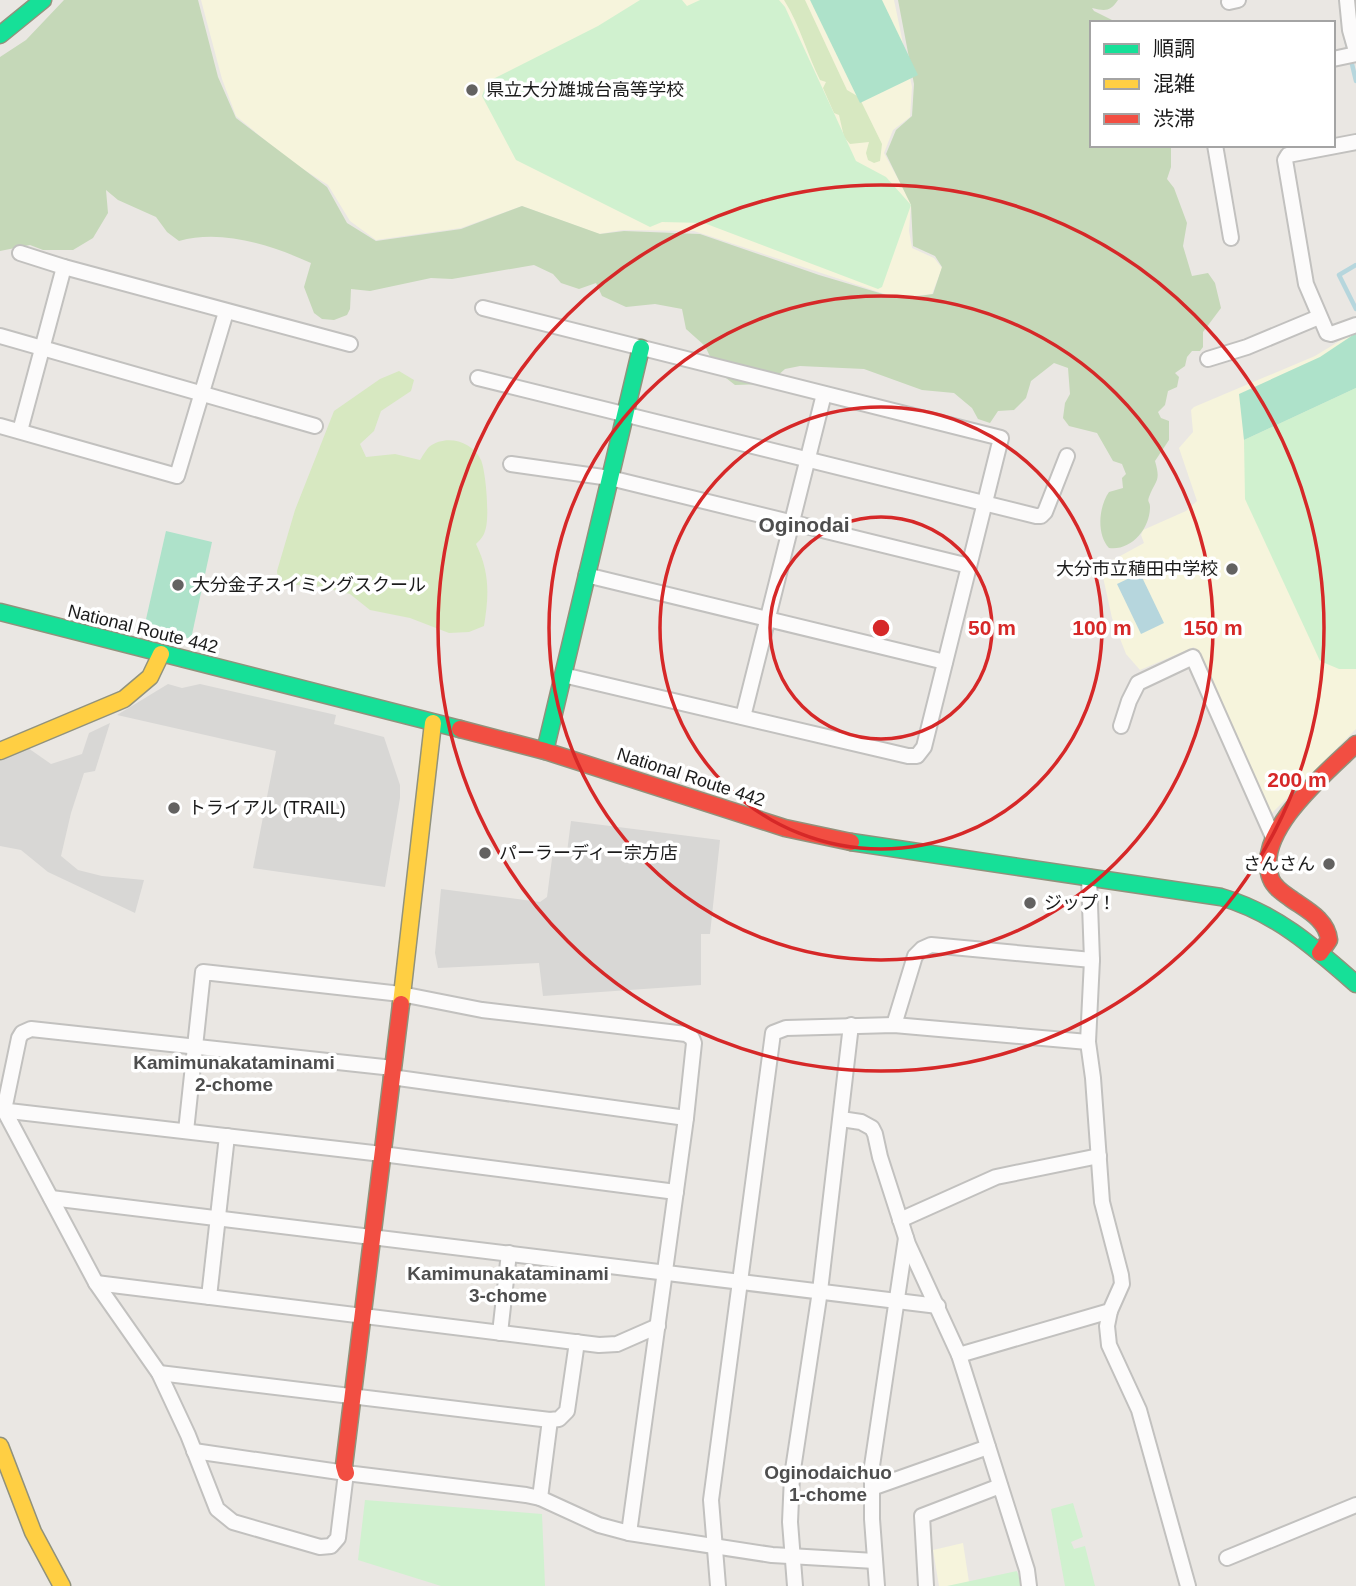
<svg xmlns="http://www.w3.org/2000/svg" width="1356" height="1586" font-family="Arial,'Noto Sans JP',sans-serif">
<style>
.education{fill:#f6f4dc}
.grass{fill:#d7e8c1}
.forest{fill:#c5d8b8}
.park{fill:#d0f1cf}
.pitch{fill:#aee2ca}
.parking{fill:#d8d7d5}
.water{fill:#b6d6dd}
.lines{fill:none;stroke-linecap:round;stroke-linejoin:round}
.stream{stroke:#b6d6dd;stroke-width:4.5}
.street-casing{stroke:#c2c1bf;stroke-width:18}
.fast-casing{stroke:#91927c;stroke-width:19}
.slow-casing{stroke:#91927c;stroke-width:19}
.jam-casing{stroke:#91927c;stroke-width:19}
.street{stroke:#fcfbfb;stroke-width:14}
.fast{stroke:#16e098;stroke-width:16}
.slow{stroke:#ffcf43;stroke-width:16}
.jam{stroke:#f24e42;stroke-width:16}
.ring{fill:none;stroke:#d62828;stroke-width:3.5}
.poi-dot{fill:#636261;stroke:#fff;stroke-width:2.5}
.labels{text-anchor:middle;stroke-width:7;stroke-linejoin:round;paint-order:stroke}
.poi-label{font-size:18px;fill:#1b1b1b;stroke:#fff;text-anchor:start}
.street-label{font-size:18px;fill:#1b1b1b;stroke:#fff}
.neighbourhood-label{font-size:19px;font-weight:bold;fill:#4e4e4e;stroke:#fff}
.quarter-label{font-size:21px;font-weight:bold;fill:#4e4e4e;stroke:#fff}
.centre{fill:#d62828;stroke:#fff;stroke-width:3.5}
.ring-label{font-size:21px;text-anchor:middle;font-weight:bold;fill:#d62828;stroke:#fff;stroke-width:7;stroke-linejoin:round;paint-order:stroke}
</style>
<rect width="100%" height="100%" fill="#eae7e3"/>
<g class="education">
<path d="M201 0H894L912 87 910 117 893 130 884 153 911 203 909 231 912 248 934 258 942 268 932 294 904 297 891 296 694 231 623 230 599 234 522 206 461 228 376 240 350 221 328 185 289 160 236 116 222 79Z"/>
<path d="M1356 331V729L1268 817 1194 647 1140 670 1126 654 1112 618 1103 577 1111 561 1144 543 1141 535 1143 530 1186 511 1197 501 1179 448 1193 432 1191 410 1194 407 1315 356Z"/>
<path d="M963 1543 969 1582 952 1586H939L933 1550Z"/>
</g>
<g class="grass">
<path d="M784 0H805L847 90 859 97 882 144 880 161 874 163 868 160 866 153 869 142 850 144 844 137 839 115 834 113 823 88 826 82 820 80C807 54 800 25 784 0Z"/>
<path d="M399 371 414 380 411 391 381 411 374 431 360 444 366 457 395 454 420 460C422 457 426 450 429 447 446 434 472 441 481 460 486 472 490 519 485 531 484 536 479 541 476 544 490 573 489 595 484 626L469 632 449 633 410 618 370 610 350 594 316 586 278 584 277 571 295 510 334 411 380 379Z"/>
</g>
<path class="forest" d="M64 0H198L218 77 236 118 327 187 347 223 376 241 461 229 522 206 600 234 624 231 700 234 819 275 893 297 905 298 933 294 942 267 935 256 913 246 911 205 886 154 896 130 912 116 914 84 898 0H1118C1110 12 1105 11 1092 8L1094 11 1118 23H1092V145H1171V167L1167 179 1174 188 1187 223 1183 246 1192 276 1208 273 1215 283 1221 308 1203 332V347L1200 351H1192L1187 357 1185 366 1175 373 1179 377 1177 387 1168 391 1165 405 1158 412 1161 418 1169 421V440L1155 461C1161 482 1156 479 1149 497 1147 503 1150 501 1150 507 1150 529 1131 551 1109 548 1096 534 1099 506 1109 492L1123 488 1122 478 1126 474 1122 464 1113 461 1097 433 1069 426 1063 418 1065 403 1070 394 1068 368 1054 363 1031 381 1026 398 1014 410 998 411 990 423 978 419 972 408 954 393 922 390 864 369 800 366 785 369 768 384 735 385 717 371 705 346 686 329 682 309 655 304 626 307 602 296 596 283 579 289 561 283 553 274 534 265 452 279 431 278 370 291 351 289 350 309 347 315 334 320 322 319 314 313 304 287 311 263C271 245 222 229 179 241L167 232 156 217 118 200 106 190 108 213 93 238 73 250H43L30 245 0 251V57L26 40Z"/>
<g class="park">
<path d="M640 0H682L687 6 700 0H779L785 7 856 161 886 177 911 205 882 287 878 289 704 223 662 222 650 227 516 160 482 96 487 82 598 26Z"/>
<path d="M1356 388V669H1339L1320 661 1245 499 1244 440Z"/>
<path d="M365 1500 542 1514 545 1586H441L358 1560Z"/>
<path d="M1073 1503 1083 1537 1071 1542 1074 1549 1085 1546 1095 1586H1065L1051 1509Z"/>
<path d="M1017 1571 1022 1586H947Z"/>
</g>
<g class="pitch">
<path d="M810 0H882L918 75 860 103Z"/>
<path d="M1356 333V388L1244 440 1239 394 1320 357Z"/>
<path d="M166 531 212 542 191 639 144 628Z"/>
</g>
<g class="parking">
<path d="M168 684 182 688 200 684 336 715 334 724 384 737 400 785V798L385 887 253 868 276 751 117 715Z"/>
<path d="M110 723 95 771 84 773 71 813 61 856 78 870 102 876 144 880 135 913 48 872 21 850 0 846V760L28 748 51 764 82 754 89 733Z"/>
<path d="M571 821 720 840 710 934H701V985L543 996 539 963 438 968 435 953 441 889 540 902 547 897 553 851 567 852Z"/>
</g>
<path class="water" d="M1140 573 1164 623 1141 634 1117 584Z"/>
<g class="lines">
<g class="stream">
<path d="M1345 35 1356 81"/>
<path d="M1356 265 1339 275 1356 309"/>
</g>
<g class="street-casing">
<g id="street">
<path d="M1347 0 1350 30 1356 51"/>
<path d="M1229 2 1238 0"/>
<path d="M1333 59 1356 54"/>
<path d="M1356 142 1288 155 1285 160 1306 284 1327 333 1331 334 1356 325"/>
<path d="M1215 145 1231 238"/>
<path d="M20 253 64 267 350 344"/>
<path d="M483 308 1001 438 924 747 917 756H908L563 675"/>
<path d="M0 336 315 426"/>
<path d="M1208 359 1247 347 1319 317"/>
<path d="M478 378 1036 516H1041L1045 512 1067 456"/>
<path d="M0 426 177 476 226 312"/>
<path d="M20 431 64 267"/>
<path d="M511 464 610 478 969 566"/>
<path d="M586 575 945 662"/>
<path d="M743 717 824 394"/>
<path d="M1121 726 1129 701 1138 683 1193 657 1273 837"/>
<path d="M894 1025 915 956 922 949 931 945 1092 960"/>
<path d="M391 1077 686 1118"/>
<path d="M0 1110 382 1154 676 1192"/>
<path d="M841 1119 861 1122 872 1128 875 1134 880 1157 908 1244 959 1355 1027 1570 1029 1586"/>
<path d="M186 1131 203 972 401 994 482 1010 686 1034 692 1038 694 1043 686 1118 629 1533"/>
<path d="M51 1198 938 1306"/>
<path d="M900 1220 996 1177 1099 1156"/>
<path d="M96 1283 599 1345 617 1344 658 1326"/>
<path d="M209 1297 227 1136"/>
<path d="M1110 1311 1107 1326 1109 1345 1139 1410 1188 1586"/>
<path d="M500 1333 509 1253"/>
<path d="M959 1355 1110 1311 1122 1284 1121 1275 1102 1202 1093 1078 1088 1042 1092 960 1089 877"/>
<path d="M159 1373 550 1420 559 1419 567 1411 577 1342"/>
<path d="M194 1451 346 1473 526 1495 540 1498 599 1525 629 1533 772 1555 875 1561"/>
<path d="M346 1473 338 1538 331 1546 320 1547 233 1522 217 1509 188 1435 159 1373 96 1283 4 1110 19 1038 22 1033 31 1029 393 1068"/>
<path d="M872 1488 988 1447"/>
<path d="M540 1498 550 1420"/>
<path d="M1227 1558 1356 1505"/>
<path d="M718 1586 711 1500 773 1033 786 1028 894 1025 1088 1042"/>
<path d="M795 1586 790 1522 792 1476 820 1291 851 1025"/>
<path d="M877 1586 872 1519V1466L906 1238"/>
<path d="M926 1586 922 1516 1000 1486"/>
</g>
</g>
<g class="fast-casing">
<g id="fast">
<path d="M0 35 43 0"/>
<path d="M0 612 460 729"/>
<path d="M545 751 641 348"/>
<path d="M851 842 1221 897C1276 913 1314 947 1356 984"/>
</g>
</g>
<g class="slow-casing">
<g id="slow">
<path d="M0 751 124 699 150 677 161 654"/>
<path d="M401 1004 433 723"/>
<path d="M0 1446 33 1532 62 1586"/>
</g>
</g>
<g class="jam-casing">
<g id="jam">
<path d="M460 729 545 751 785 828 851 842"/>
<path d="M1320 953 1329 940C1327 919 1305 909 1290 898 1283 893 1274 887 1271 879 1252 833 1327 772 1356 744"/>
<path d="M346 1473 344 1466 401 1004"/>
</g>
</g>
<use href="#street" class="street"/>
<use href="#fast" class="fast"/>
<use href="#slow" class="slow"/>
<use href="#jam" class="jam"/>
</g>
<g class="ring">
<circle cx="881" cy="628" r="111"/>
<circle cx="881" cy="628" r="221"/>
<circle cx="881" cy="628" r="332"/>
<circle cx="881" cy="628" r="443"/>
</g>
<g class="poi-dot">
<circle cx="472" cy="90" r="7"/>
<circle cx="1232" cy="569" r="7"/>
<circle cx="178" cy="585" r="7"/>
<circle cx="174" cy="808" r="7"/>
<circle cx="485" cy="853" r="7"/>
<circle cx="1329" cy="864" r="7"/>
<circle cx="1030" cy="903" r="7"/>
</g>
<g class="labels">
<g class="poi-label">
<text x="486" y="96">県立大分雄城台高等学校</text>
<text x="1218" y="575" text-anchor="end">大分市立稙田中学校</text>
<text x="192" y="591">大分金子スイミングスクール</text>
<text x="188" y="814">トライアル (TRAIL)</text>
<text x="499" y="859">パーラーディー宗方店</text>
<text x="1315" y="870" text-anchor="end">さんさん</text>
<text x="1044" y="909">ジップ！</text>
</g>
<g class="street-label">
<text transform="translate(143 629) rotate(14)" y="6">National Route 442</text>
<text transform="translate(691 777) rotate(18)" y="6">National Route 442</text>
</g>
<g class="neighbourhood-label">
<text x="234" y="1069">Kamimunakataminami<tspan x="234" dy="22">2-chome</tspan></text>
<text x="508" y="1280">Kamimunakataminami<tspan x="508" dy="22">3-chome</tspan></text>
<text x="828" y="1479">Oginodaichuo<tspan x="828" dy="22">1-chome</tspan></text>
</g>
<g class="quarter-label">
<text x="804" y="532">Oginodai</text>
</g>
</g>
<circle cx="881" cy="628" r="10" class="centre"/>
<g class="ring-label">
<text x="992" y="635">50 m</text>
<text x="1102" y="635">100 m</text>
<text x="1213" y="635">150 m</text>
<text x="1297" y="787">200 m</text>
</g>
<rect x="1090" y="21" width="245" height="126" fill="#ffffff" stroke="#a4a4a4" stroke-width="2"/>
<rect x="1104" y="44" width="35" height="10" fill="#16e098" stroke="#a4a4a4" stroke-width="2"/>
<text x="1153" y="56" font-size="21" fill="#1b1b1b">順調</text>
<rect x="1104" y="79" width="35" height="10" fill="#ffcf43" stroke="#a4a4a4" stroke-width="2"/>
<text x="1153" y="91" font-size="21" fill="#1b1b1b">混雑</text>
<rect x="1104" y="114" width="35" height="10" fill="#f24e42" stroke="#a4a4a4" stroke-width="2"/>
<text x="1153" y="126" font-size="21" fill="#1b1b1b">渋滞</text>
</svg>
